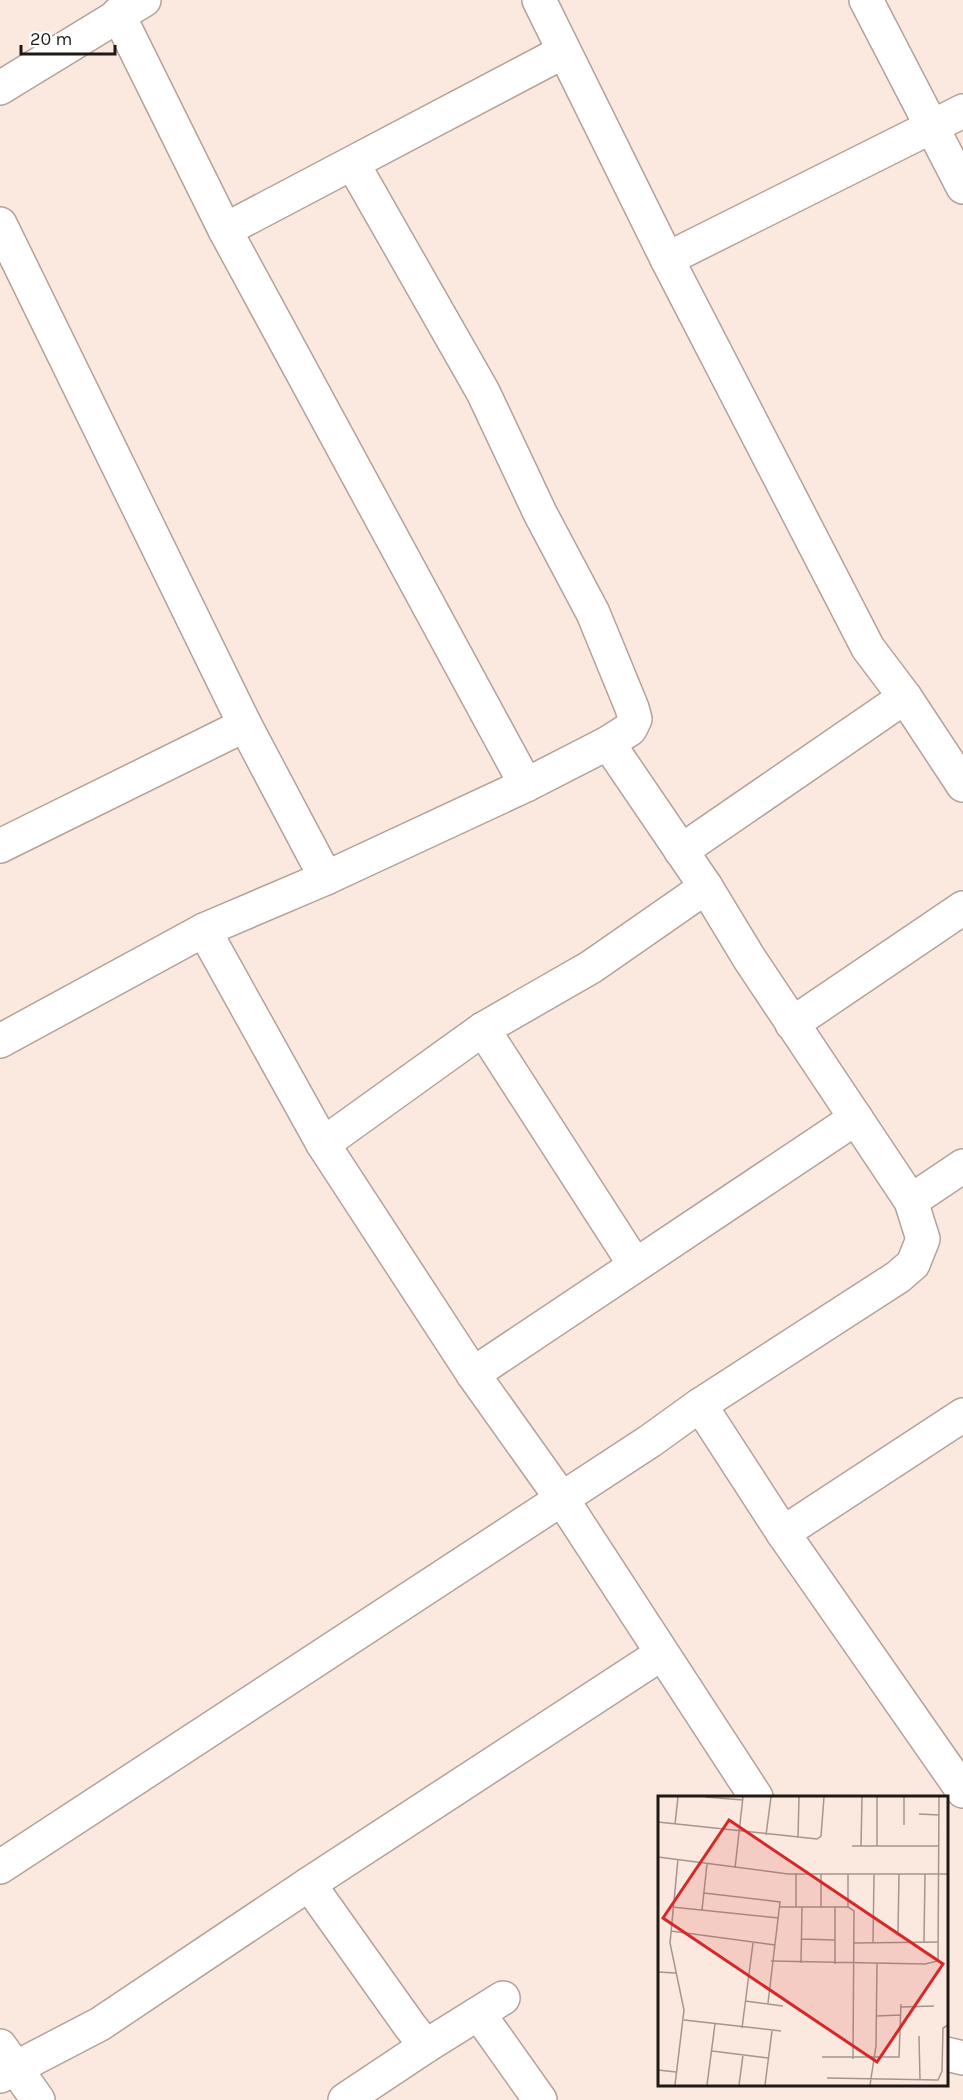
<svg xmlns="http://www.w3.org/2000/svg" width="963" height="2100" font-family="Karla,sans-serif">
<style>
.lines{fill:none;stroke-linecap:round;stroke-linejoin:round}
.minor-casing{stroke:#b3a29a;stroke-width:36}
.minor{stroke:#fff;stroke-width:33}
.inset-road{fill:none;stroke:#a3968f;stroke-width:1.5}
.view{fill:#d62828;fill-opacity:0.15;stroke:#d62828;stroke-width:3}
.inset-edge{fill:none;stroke:#1f1915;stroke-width:3}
</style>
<rect width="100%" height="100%" fill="#fbe9e0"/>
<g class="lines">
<g class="minor-casing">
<g id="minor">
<path d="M539 0 667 259 868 648 905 697 963 785"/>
<path d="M866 0 963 187"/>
<path d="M118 14 225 230 526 785"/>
<path d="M0 88 144 0"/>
<path d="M0 224 245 725 326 878"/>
<path d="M225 230 563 52"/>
<path d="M667 259 963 111"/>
<path d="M0 846 245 725"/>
<path d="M681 851 905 697"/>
<path d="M204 930 323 1144 473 1374 562 1499 756 1797"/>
<path d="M792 1024 963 908"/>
<path d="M483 1029 635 1265"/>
<path d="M0 1041 204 930 326 878 526 785 608 743 630 729 635 719 632 708 593 613 540 513 483 392 353 164"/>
<path d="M323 1144 483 1029 591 967 706 887"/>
<path d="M911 1201 963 1166"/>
<path d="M473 1374 856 1118"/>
<path d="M700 1405 783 1533 963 1791"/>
<path d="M783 1533 963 1415"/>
<path d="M0 1867 650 1441 700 1405 898 1277 913 1264 923 1239 911 1201 749 958 706 887 608 743"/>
<path d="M309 1884 410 2026 426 2046"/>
<path d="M479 2014 540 2100"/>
<path d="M0 2046 38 2100"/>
<path d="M946 2054 963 2058"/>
<path d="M0 2076 100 2024 309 1884 661 1654"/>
<path d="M345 2100 426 2046 503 1998"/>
</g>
</g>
<use href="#minor" class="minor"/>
</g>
<g transform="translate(658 1796)">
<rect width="290" height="290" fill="#fbe9e0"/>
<path class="inset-road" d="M47 1 85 4M219 1V50M261 18 281 19M0 26 159 43 163 40 166 1M17 28 20 1M246 29V1M108 39 113 1M140 42 141 1M194 50H281M203 50 204 1M0 61 130 78H290M77 72 85 1M138 77V111M163 78V111M46 97 122 106 110 207M14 111 121 122M122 111H190L196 115 195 263M190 111V78M44 114 49 68M13 135 117 149M240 136 241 78M143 143 177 144M266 146 267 78M196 147 281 146M215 147 216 79M113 165 267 168 280 165 281 1M143 167 144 111M177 168V111M0 176 18 177M87 205 125 210M243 211 276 210M218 220 242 219M26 224 123 235M84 232 95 147M261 240 262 284M54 255 110 262M164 261H241L243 208M0 274 18 276M169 282 280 284 284 275 285 232 290 229M17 289 26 214 12 147 20 63M49 289 57 228M81 289 85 259M107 289 114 235M212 289 218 250 219 168"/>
<path class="view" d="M71 24 285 168 219 266 5 122Z"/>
<rect width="290" height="290" class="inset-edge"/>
</g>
<path d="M21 45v9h94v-9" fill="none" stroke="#1f1915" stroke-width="3"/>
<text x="30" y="45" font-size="18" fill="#1f1915" stroke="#ffffff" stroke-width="4.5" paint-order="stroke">20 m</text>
</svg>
